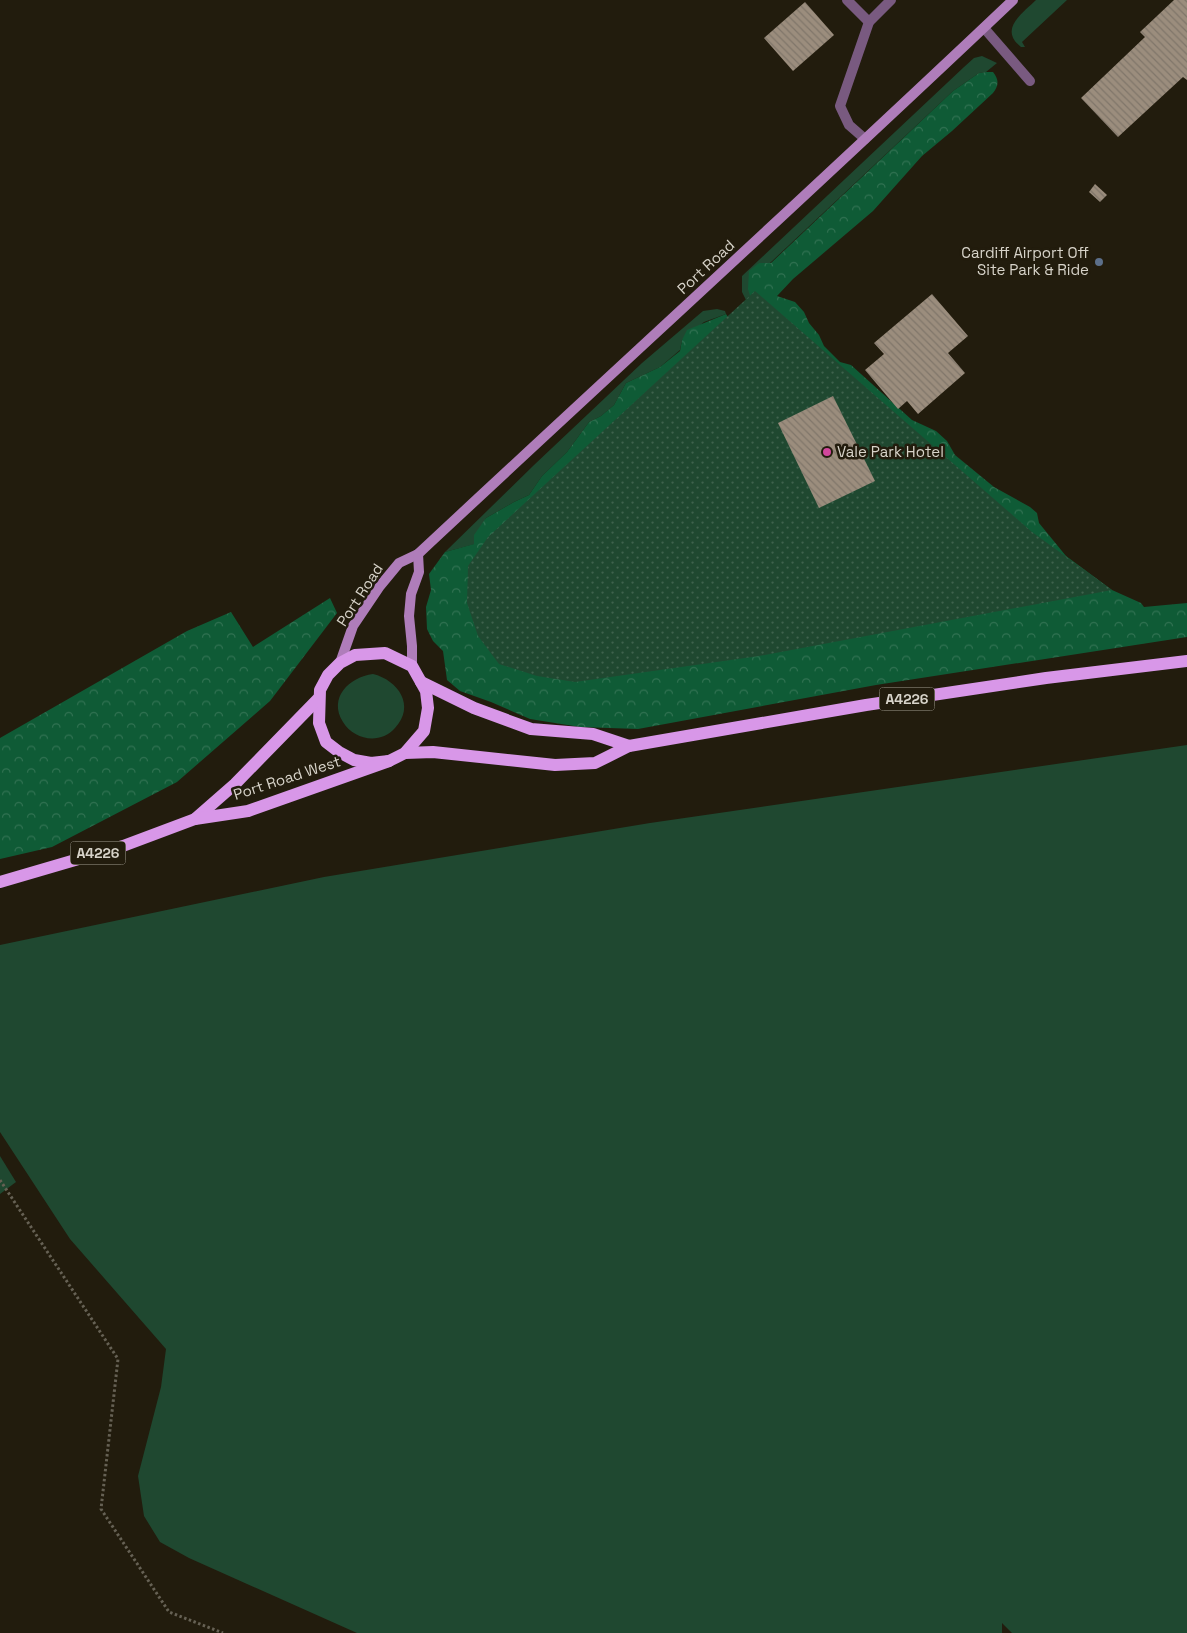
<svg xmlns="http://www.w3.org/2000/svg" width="1187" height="1633" font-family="'Space Grotesk',sans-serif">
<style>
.green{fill:#1f4830}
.forest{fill:url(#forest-crowns)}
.park{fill:url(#park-dots)}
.building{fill:url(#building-back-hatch)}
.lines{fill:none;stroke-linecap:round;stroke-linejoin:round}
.path{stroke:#666154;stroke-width:3;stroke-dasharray:2.5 2.5;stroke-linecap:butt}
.lane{stroke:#795a80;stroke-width:10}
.secondary{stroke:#af7dba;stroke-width:10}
.primary{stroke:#d897e8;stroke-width:12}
.service-dot{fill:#5c6f8a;stroke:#221c0d;stroke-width:2}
.hotel-dot{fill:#d1479c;stroke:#221c0d;stroke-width:2}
.labels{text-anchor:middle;stroke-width:5;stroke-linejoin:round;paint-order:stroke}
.shield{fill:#221c0d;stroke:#a19c91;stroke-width:1}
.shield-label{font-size:14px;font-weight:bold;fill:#d7d3c9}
.poi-label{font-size:15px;fill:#d7d3c9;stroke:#221c0d;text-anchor:end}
.street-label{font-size:15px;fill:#d7d3c9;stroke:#221c0d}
</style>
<defs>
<pattern id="forest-crowns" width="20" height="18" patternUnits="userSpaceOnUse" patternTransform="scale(1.25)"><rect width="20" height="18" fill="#0f5b36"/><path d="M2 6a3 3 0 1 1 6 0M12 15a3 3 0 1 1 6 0" fill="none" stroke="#317252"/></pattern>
<pattern id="park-dots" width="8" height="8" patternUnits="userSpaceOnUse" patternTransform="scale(1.25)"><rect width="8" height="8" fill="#1f4830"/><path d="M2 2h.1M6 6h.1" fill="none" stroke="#3f624d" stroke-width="1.8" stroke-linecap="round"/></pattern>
<pattern id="building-back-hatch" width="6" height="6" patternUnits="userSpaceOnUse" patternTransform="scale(1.25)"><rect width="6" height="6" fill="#9b8d7d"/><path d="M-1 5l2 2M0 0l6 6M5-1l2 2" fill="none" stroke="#80766a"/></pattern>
</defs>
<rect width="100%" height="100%" fill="#221c0d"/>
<g class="green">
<path d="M1036 0H1067L1022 42 1025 47H1021C998 29 1023 13 1036 0Z"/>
<path d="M982 56 997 63 986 72 979 73 953 91 770 263H759L751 299 747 302 742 292V276L964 67 974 58Z"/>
<path d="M717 309 725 311 726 314 704 322 682 340 680 350 660 367 626 383 614 405 601 416 589 422 567 452 542 476 529 495 514 502 486 518 475 544 445 552 534 465 642 363 703 311Z"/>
<path d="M373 674C398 680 416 706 395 728 380 745 354 740 343 722 328 698 349 677 373 674Z"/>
<path d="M1187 745V1633H1012L1002 1623V1633H357L189 1558 160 1542 144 1516 138 1476 161 1387 166 1349 70 1239 0 1132V945L324 877 650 823Z"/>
<path d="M0 1156 16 1182 0 1194Z"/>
</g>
<g class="forest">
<path d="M986 72H993C999 80 999 85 993 93L952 131 922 156 873 211 793 279 777 296 795 302 804 312 809 323 819 335 824 346 840 362 851 365 912 420 936 431 947 441 955 455 994 487 1030 507 1037 513 1039 523 1066 556 1112 590 1141 603 1144 607 1187 603V637L876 685 638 729 580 727 530 719 491 702 460 691 447 680 443 651 433 641 427 629 426 607 431 590 429 574 445 552 474 544V535L486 518 514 502 529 495 542 476 567 452 589 422 601 416 614 405 626 383 660 367 680 351 682 340 687 330 726 314 732 323 751 299 748 289 749 271 759 263H771L953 91 979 73Z"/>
<path d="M330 598 337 613 270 701 177 782 52 847 0 859V738L187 631 231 612 253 647Z"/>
</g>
<path class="park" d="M755 291 1032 532 1112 590 759 656 575 682 537 676 499 664 478 636 467 603 468 566 488 537Z"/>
<g class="building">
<path d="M1174 0H1187V80L1183 77 1118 137 1081 98 1145 37 1140 32Z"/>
<path d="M805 2 834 35 793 71 764 38Z"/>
<path d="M1095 184 1107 195 1100 202 1089 192Z"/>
<path d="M932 294 968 336 948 353 965 373 918 414 907 401 898 409 865 370 884 354 874 343Z"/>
<path d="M833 396 875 481 819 508 778 423Z"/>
</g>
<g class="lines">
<path class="path" d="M0 1180 118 1359 101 1509 169 1612 223 1633"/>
<g class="lane">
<path d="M847 0 869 22"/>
<path d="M984 28 1030 81"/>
<path d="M865 139 849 125 840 106 869 22 891 0"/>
</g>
<g class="secondary">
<path d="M340 663 353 626 380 586 399 563 418 554C616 369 816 187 1013 0"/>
<path d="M412 666V646L409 616 411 594 419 572 418 554"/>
</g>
<g class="primary">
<path d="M385 653 412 666 426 691 428 708 424 731 405 753 389 761 371 763 354 760 339 752 326 742 319 723 320 690 328 675 340 663 355 655Z"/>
<path d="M421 682 474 708 531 729 593 734 629 746"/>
<path d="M405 753 433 752 555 765 595 763 629 746 866 705 1046 678 1187 661"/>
<path d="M195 819 235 784 319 698"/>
<path d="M0 882 123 846 195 819 248 811 389 761"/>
</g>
</g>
<circle class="service-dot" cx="1099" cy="262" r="5"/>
<circle class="hotel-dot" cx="827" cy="452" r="5"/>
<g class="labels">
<g class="shield">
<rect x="879.5" y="687.5" width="55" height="23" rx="4"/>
<rect x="70.5" y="841.5" width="55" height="23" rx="4"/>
</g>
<g class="shield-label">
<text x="907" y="704">A4226</text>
<text x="98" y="858">A4226</text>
</g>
<g class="poi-label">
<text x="1089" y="258">Cardiff Airport Off<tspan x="1089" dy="17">Site Park &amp; Ride</tspan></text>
<text x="837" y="457" text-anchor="start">Vale Park Hotel</text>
</g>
<g class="street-label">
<text transform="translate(706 267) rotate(-43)" y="5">Port Road</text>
<text transform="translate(360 595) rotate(-57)" y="5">Port Road</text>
<text transform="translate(287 778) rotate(-18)" y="5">Port Road West</text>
</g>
</g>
</svg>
